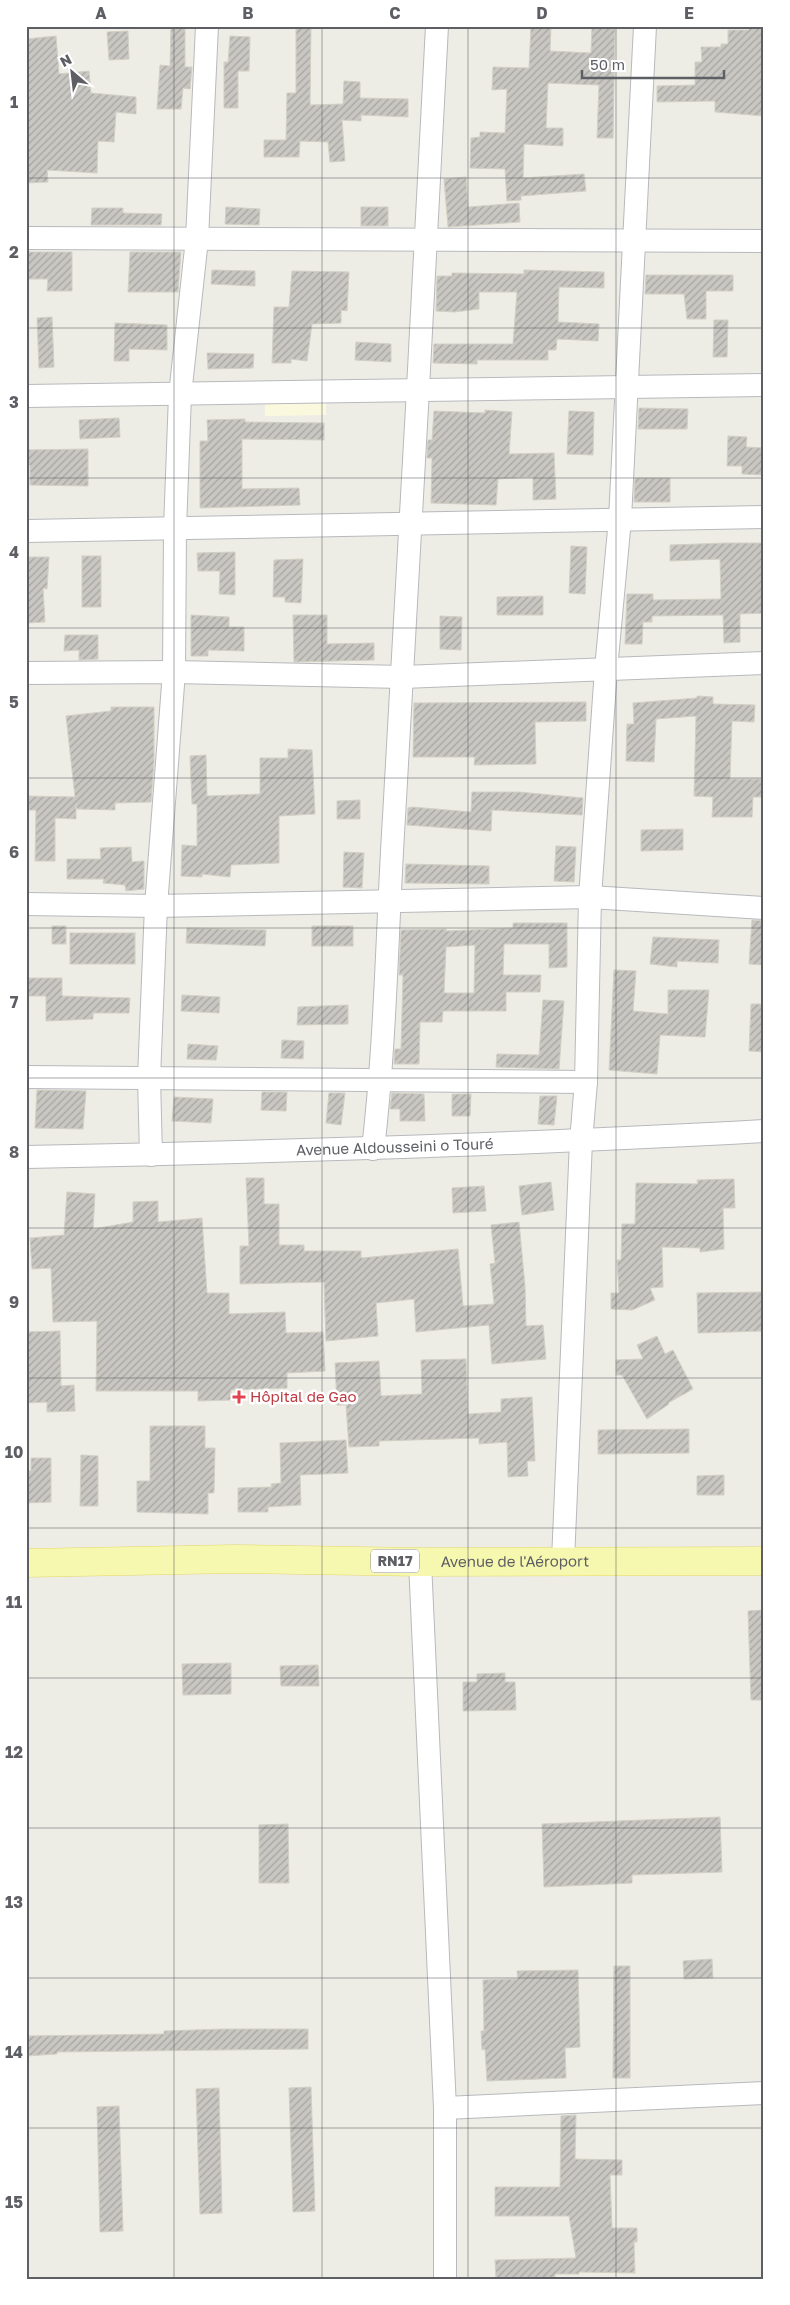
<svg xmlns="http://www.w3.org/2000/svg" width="790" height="2305" font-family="'Golos Text',sans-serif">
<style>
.commercial{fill:#fbf9dd}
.building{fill:url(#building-hatch);stroke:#d2d0c4;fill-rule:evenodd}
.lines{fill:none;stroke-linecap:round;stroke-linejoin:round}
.minor-casing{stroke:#b7b9bd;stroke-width:24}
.primary-casing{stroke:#e5d767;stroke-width:29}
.minor{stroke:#fff;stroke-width:22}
.primary{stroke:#f7f8b0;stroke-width:28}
.grid{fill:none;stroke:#5d5f64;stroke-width:1;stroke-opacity:0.55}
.health-dot{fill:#e0444e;stroke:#fff;stroke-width:2}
.labels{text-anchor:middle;stroke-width:5;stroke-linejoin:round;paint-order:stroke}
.shield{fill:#fff;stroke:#8e8f92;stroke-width:1}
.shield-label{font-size:14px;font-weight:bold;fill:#5d5f64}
.street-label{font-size:15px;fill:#5d5f64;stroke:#fff}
.health-label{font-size:15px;fill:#be3a42;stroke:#fff;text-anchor:start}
.neatline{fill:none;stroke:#5d5f64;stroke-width:2}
.grid-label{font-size:16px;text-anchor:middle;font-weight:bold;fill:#5d5f64}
</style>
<defs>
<pattern id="building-hatch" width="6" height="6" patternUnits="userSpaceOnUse" patternTransform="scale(1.25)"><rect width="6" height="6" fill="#c9c7c2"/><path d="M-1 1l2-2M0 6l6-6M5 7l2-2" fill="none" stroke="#a6a5a1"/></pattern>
</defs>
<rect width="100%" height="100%" fill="#eeede5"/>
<path class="commercial" d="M326 400V415L265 416V401Z"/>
<g class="building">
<path d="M171 26H185V67H192L190 89 183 88 181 109H157L160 65 170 66Z"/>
<path d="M296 26H311L310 105 343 104 344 81 360 82V98L408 99V117L361 115V121L342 120 345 161 330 162 328 142 300 141 299 157H264V140H286L287 93H296Z"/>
<path d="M531 26H551L550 51 591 53 592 26H615L613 138H597L599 85 548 83 546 128H563V146L524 144 523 178 584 174 586 191 521 196V200L507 201 505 169 470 168 471 138 480 137V132L505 133 507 89 492 90 493 67 529 68Z"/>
<path d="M749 27H764V116L715 112V101L657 102V86L695 85V62H702L701 47H721V44H728V30H749Z"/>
<path d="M128 31 129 59 109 60 107 32Z"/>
<path d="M56 36 59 74 89 71 91 93 136 97V114L116 112 114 142 98 141 97 173 47 170 48 182 26 183V39Z"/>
<path d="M230 36 250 37 249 71H238V108H224V62H228Z"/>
<path d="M466 177 468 207 519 203 520 222 448 227 444 179Z"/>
<path d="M226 207 260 209 259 225 225 224Z"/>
<rect x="361" y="207" width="27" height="19"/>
<path d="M92 208H123V213L162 214 161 225H91Z"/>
<path d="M27 252H72V291H47L48 279H26Z"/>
<path d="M130 252H181L178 292H128Z"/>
<path d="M212 270 255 271V286L211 284Z"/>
<path d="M524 270 604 272V288L559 287 558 322 599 324 598 341 557 339 556 350H548V360H477V364L433 363 434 344H513L517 292H479V309L454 312 436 311 437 276H452V273L524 274Z"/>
<path d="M292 271 349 272 347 311 341 310V323L312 324 307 361 291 359V363H272L274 307H289Z"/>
<path d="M646 275H733V291H706V319H687L684 294H645Z"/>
<path d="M52 317 54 367 39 368 37 318Z"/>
<path d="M714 320H728L727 357H713Z"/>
<path d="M115 323 167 325V350L129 349V361H114Z"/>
<path d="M356 342 391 344V362L355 360Z"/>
<path d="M207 353 254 354 253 368 208 369Z"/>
<path d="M639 408 688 409 687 429H638Z"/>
<path d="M485 410 512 412 509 454 554 453 556 499 533 500V477L498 479 496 505 431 503 432 458H427L428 440H432L434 411 485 413Z"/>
<path d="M569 411 594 412 593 455 567 454Z"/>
<path d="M119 418 120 437 80 439 79 420Z"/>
<path d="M245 419V422L324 423V440L242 439V489L299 488 300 505 200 508V441H208L207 420Z"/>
<path d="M728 436 747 437 746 447 764 448 763 475 742 474V466H727Z"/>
<path d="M88 449V486L30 485V465H26V450Z"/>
<path d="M635 478H670V502H634Z"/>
<path d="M726 543H764V613L740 614V642L724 643 723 615 652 616V622H643L642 644H625L627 594H653V600L721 599 720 559 670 561V545Z"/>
<path d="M571 546 587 547 585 594 569 593Z"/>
<path d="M235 552V595L219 594 220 571H198L197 553Z"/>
<rect x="82" y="556" width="19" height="51"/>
<path d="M26 557H49L47 589 43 588 45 622 26 623Z"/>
<path d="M303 559 301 603 285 602V597H273L274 560Z"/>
<path d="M543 596V615H497V597Z"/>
<path d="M191 615 229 617V627H244V651L208 650V656H191Z"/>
<path d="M293 615H327V644L374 643V660L294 662Z"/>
<path d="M440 616 462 617 461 650 440 649Z"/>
<path d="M65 635H98V659L79 660V650L64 651Z"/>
<path d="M697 696 713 697V704L755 705 754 722 732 721 730 779H764V797H753L752 817H712L713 797 694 796 696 716 656 719 654 762 626 761 627 724H634L633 703 697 698Z"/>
<path d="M586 702V721L535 722 536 764 474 765 475 757H413L414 703Z"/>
<path d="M111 707H154V762L151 802 115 803V810L77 809 76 803V819L55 818V861H35L36 810H26V796L75 797 66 716 111 711Z"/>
<path d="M288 749 312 750 315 814 279 816V863L231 865 230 877 202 874V877L181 876 182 845 197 846V804H192L190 756 206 755 207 796 260 794V758H288Z"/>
<path d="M472 792H519L583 798 582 815 492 810 491 831 407 825 408 808 412 807 471 812Z"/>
<path d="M360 800V819H337V801Z"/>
<path d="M683 829V850L641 851V830Z"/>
<path d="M556 846 576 847 574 882 554 881Z"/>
<path d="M131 847 132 862 144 861V889L126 891 125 885 103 883 104 879H67V859H101L100 848Z"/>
<path d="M344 852 364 853 362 888 343 887Z"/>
<path d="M406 864 489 866V884L405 883Z"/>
<path d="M752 920 764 921V965L749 964Z"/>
<path d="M513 923H567V967L549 968V944H504L503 975H541L540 992H506V1011H443L442 1022H420L419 1064H394L395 1049H401L403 975H399L401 930 446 929V931L513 928ZM475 945 474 993H444L446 947Z"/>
<rect x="52" y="926" width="14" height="18"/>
<rect x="312" y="926" width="41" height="20"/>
<path d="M187 928 266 930 265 946 186 943Z"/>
<rect x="70" y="933" width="65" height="31"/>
<path d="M653 937 719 940 718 963 677 961V967L650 964Z"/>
<path d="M614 970 636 971 633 1011 668 1014V990H709L705 1037 660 1035 657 1074 609 1070Z"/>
<path d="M26 978H62V996L130 998 129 1013H93V1019L46 1021V996H26Z"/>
<path d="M182 995 220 997 219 1013 181 1011Z"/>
<path d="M543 1000 564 1001 559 1069 496 1067 497 1054 539 1055Z"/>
<path d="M751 1004H764V1052L749 1051Z"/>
<path d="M348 1005V1024L297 1025 298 1007Z"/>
<path d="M282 1040 304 1041 303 1059 281 1058Z"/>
<path d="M188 1044 218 1046 216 1060 187 1059Z"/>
<path d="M37 1090 86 1091 83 1129 35 1128Z"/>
<path d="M262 1092H287L286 1111 261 1110Z"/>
<path d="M329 1093H345L341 1125 326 1123Z"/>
<path d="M392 1093 424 1094 425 1121H400V1109H390Z"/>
<path d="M452 1094H471L470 1116H452Z"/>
<path d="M540 1096H557L554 1125 538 1124Z"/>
<path d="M174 1097 213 1099 211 1123 172 1121Z"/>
<path d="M246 1178H264V1204H279V1245H304V1251H361V1258L458 1249 463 1306 494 1304 490 1264 495 1263 491 1225 519 1222 525 1286 526 1326 543 1325 546 1359 492 1364 489 1325 416 1332 414 1299 376 1303 378 1336 326 1341 324 1282 240 1284V1246H249Z"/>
<path d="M734 1179 735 1208H723L724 1249 700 1252V1248L662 1247 663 1287 650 1288 655 1300 632 1310 611 1309V1293H619L617 1260H621L622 1224H635L636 1183 698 1184 697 1180Z"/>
<path d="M551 1182 554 1210 522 1215 519 1186Z"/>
<path d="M484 1186 486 1211 453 1213 452 1188Z"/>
<path d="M67 1192 95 1194 93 1229 133 1222V1202L158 1201V1222L202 1218 207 1293H229V1314L285 1312 286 1333 323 1332 325 1371 287 1373V1388L231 1390V1400L198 1401V1391H96L97 1321 53 1322 51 1268 32 1269 30 1238 64 1235Z"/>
<path d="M764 1292V1331L698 1333 697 1293Z"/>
<path d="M60 1331 61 1386 74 1385 75 1411 47 1412V1402L26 1403V1332Z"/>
<path d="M657 1336 665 1354 673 1350 693 1389 668 1403 669 1404 647 1419 622 1375H616V1360L643 1359 637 1345Z"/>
<path d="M466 1359 468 1414 501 1412V1399L532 1397 535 1461H527L528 1476 508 1477 507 1442 479 1444V1438L379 1441V1446L349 1447 346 1405H337L335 1363 379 1361 381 1396 422 1394 421 1360Z"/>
<path d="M150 1426H205V1448H215L214 1493H208V1514L137 1512V1481H150Z"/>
<path d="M689 1429V1453L598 1454V1430Z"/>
<path d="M346 1440 348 1473 300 1475 301 1505 268 1507V1512H238V1488L272 1487 271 1484 281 1483 280 1443Z"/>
<path d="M81 1455 98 1456V1506H80Z"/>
<path d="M31 1458H51V1502L26 1503V1471H31Z"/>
<path d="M724 1475V1495H697V1476Z"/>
<path d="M764 1610V1700H751L748 1611Z"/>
<path d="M231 1663V1694L183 1695 182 1664Z"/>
<path d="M318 1665 319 1686H281L280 1666Z"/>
<path d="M505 1673V1682H515L516 1710 463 1711V1682H477V1674Z"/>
<path d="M720 1817 722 1872 632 1875V1883L544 1887 542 1824Z"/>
<path d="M288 1824 289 1883H259V1825Z"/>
<path d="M712 1959 713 1978 684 1979 683 1961Z"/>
<path d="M614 1966H630V2078H613Z"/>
<path d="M578 1970 580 2047 565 2048 566 2078 487 2081 485 2049 482 2050 481 2031H484L483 1980 518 1979 517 1971Z"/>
<path d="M308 2029V2049L57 2052V2054L26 2056V2036L164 2034V2031L223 2029Z"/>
<path d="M311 2087 315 2211 293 2212 289 2088Z"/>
<path d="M219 2088 222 2213 200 2214 196 2089Z"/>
<path d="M119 2106 123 2231 100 2232 97 2107Z"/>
<path d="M576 2115 575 2159 622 2160V2175H610L612 2228H637V2242H634L635 2273 579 2272V2274H555V2279H496L495 2260 576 2258 569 2216H495V2187H560L561 2116Z"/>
</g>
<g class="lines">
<g class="minor-casing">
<g id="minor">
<path d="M26 238 764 241"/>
<path d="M26 396 764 385"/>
<path d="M26 531 764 517"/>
<path d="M26 673 174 672 403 677 764 663"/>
<path d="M26 904 156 906 590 897 764 908"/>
<path d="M26 1077 586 1082"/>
<path d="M373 1149C386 1039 387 927 394 817 410 553 423 290 437 26"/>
<path d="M151 1155 149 1078 156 906 174 672 175 529 180 395 197 239 207 26"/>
<path id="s1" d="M26 1157C272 1152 518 1145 764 1131"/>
<path d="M563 1561 581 1141 586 1082 590 897 606 669 620 519 645 26"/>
<path d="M420 1562 445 2108V2279"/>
<path d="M445 2108 764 2093"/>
</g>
</g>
<g class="primary-casing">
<g id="primary">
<path id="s2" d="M26 1563 234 1559 420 1562 764 1561"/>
</g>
</g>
<use href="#minor" class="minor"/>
<use href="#primary" class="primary"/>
</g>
<path class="grid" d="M174 26V2279M322 26V2279M468 26V2279M616 26V2279M26 178H764M26 328H764M26 478H764M26 628H764M26 778H764M26 928H764M26 1078H764M26 1228H764M26 1378H764M26 1528H764M26 1678H764M26 1828H764M26 1978H764M26 2128H764"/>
<path class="health-dot" d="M236.5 1389.5h5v5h5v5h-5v5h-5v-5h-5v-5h5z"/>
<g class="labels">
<rect class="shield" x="371" y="1549.5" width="48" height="23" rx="4"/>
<g class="shield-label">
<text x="395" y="1566">RN17</text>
</g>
<g class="street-label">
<text dy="5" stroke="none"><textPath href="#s1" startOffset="369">Avenue Aldousseini o Touré</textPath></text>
<text dy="5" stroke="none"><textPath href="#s2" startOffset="489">Avenue de l'Aéroport</textPath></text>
</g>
<g class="health-label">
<text x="250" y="1402">Hôpital de Gao</text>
</g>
</g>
<rect width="790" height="2305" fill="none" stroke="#ffffff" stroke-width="55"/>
<g transform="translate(72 72) rotate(332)" stroke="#ffffff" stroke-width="4" paint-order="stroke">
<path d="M0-4L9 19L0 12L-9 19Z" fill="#5d5f64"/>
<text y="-8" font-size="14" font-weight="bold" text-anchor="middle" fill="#5d5f64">N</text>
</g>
<path d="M582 70v8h142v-8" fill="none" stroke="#5d5f64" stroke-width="2.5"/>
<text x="590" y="70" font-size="15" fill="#5d5f64" stroke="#ffffff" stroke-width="4" paint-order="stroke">50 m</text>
<rect x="28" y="28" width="734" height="2250" class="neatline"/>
<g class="grid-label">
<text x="101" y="19">A</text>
<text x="248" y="19">B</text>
<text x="395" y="19">C</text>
<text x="542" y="19">D</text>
<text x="689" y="19">E</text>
<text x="14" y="108">1</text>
<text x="14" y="258">2</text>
<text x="14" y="408">3</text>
<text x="14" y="558">4</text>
<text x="14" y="708">5</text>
<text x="14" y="858">6</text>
<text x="14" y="1008">7</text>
<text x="14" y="1158">8</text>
<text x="14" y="1308">9</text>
<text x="14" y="1458">10</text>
<text x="14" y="1608">11</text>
<text x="14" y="1758">12</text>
<text x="14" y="1908">13</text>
<text x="14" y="2058">14</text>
<text x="14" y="2208">15</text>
</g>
</svg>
